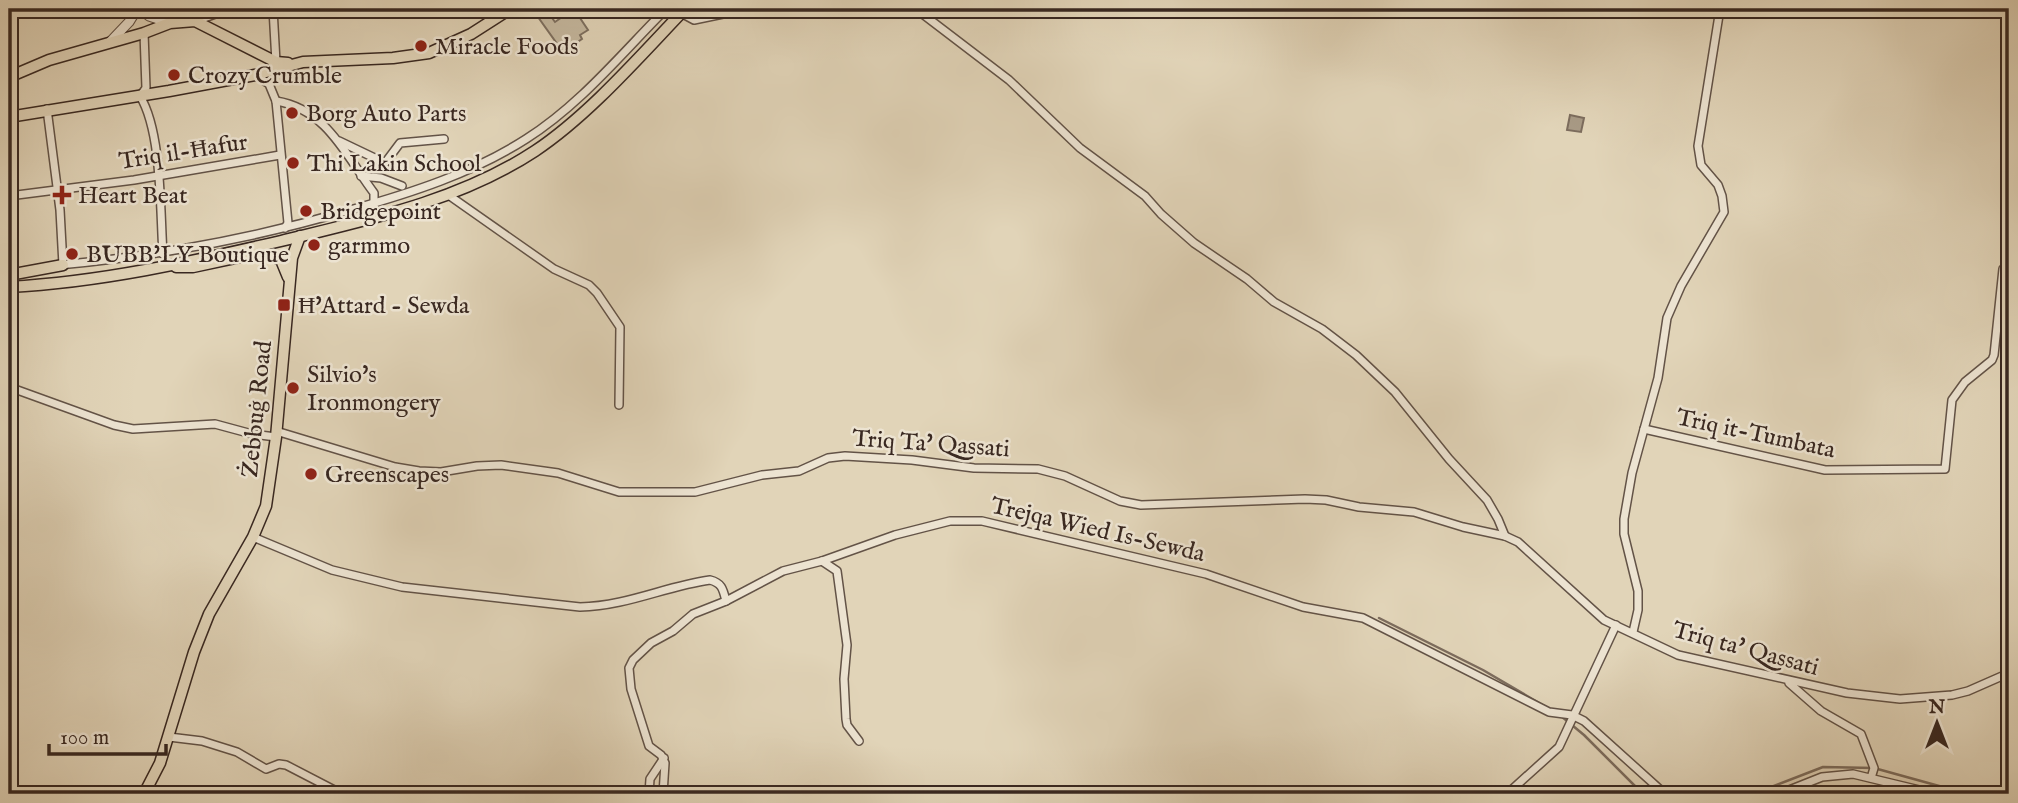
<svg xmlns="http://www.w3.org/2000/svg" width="2018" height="803" font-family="'IM FELL English',serif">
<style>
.green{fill:#c4b79e;stroke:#7e7060;stroke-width:2}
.water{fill:#a89a85;stroke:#7c6c5d;stroke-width:2}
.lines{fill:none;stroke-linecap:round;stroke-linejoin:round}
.stream{stroke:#7c6c5d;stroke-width:2.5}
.minor-casing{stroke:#635347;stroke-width:10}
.tertiary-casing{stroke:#635347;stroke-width:11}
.primary-casing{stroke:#392821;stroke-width:13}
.trunk-casing{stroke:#392821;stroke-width:13}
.minor{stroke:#ece3d1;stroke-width:7}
.tertiary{stroke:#ece3d1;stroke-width:9}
.primary{stroke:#e1d4b8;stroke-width:10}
.trunk{stroke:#e1d4b8;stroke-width:10}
.poi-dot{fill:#8f2418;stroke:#ece3d1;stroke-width:2.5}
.labels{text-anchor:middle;stroke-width:5;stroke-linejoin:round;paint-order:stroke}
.poi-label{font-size:24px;fill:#392821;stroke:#ece3d1;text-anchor:start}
.street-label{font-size:24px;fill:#392821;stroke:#ece3d1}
</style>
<rect width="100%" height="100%" fill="#e1d4b8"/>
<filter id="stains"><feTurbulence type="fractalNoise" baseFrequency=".00286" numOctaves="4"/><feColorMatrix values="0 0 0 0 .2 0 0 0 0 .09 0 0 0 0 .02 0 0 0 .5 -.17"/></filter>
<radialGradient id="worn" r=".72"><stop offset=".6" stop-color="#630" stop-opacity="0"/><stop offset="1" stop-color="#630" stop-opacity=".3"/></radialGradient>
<path class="green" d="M574 9 588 30 580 35 582 39 563 52 538 17 547 11 555 22Z"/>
<path class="water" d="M1570 115 1584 118 1581 132 1567 130Z"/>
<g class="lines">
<g class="stream">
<path d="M1379 618 1483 670 1546 707"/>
<path d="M1561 716 1584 735 1643 794"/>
<path d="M1753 794 1823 767 1874 768 1968 794"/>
</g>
<g class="minor-casing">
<g id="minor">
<path d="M273 9 276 62"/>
<path d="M916 9 1009 80 1080 148 1145 196 1161 214 1194 243 1247 279 1274 302 1322 329 1356 355 1395 392 1449 459 1487 500 1498 519 1505 536"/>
<path d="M681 13 694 20 747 9"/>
<path d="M196 21 229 9"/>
<path d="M144 33 146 88 140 96C162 132 160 210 163 254"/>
<path d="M255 75 269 84 276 101 288 223 285 228"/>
<path d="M276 101C327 109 346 156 374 193V204"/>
<path d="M47 109 60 210 63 265"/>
<path d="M339 141 385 163 400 143 444 139"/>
<path d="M361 176 381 178 402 186"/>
<path d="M447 194 554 269 589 285 597 293 620 327 619 405"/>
<path d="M9 196 134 180 280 155"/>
<path d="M59 265C158 256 255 238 350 210 411 193 473 173 526 139 580 105 622 53 666 9"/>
<path d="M9 387 114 425 133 429 215 424 252 434 276 437"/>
<path d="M1644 429 1825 470 1945 469 1952 400 1965 382 1992 360 1994 355 2003 269"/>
<path d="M276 431 395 467 419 471 441 472 477 466 501 465 558 473 619 492H695L762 475 799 471 828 458 845 456 912 460 974 468 1038 469 1065 476 1120 501 1141 505 1305 499 1326 500 1359 507 1414 512 1463 527 1505 536 1518 542 1604 620 1678 655 1847 693 1900 699 1952 695 1968 691 2009 673"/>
<path d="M253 537 332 570 402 587 580 607C627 606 666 586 710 580 722 583 723 589 726 601L783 571 822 561 895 535 950 521H982L1206 574 1303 607 1363 618 1549 712 1572 715 1584 721 1665 794"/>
<path d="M822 561 837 571 847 645 844 679 846 719 847 725 859 741"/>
<path d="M1633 632 1638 610V591L1624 534V519L1632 473 1658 378 1667 318 1681 286 1724 212 1722 196 1718 185 1701 165 1698 146 1720 9"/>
<path d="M1789 683 1821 711 1861 734 1874 768 1871 778"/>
<path d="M169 737 202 741 237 752 266 769 279 764 286 765 342 794"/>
<path d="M649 794 650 779 664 758"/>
<path d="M663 794 665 763 661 755 649 746 631 689 629 668 633 660 651 643 673 631 693 614 726 601"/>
<path d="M1507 794 1559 747 1616 625"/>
<path d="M1779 794 1822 777 1853 774 1936 794"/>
</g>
</g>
<g class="tertiary-casing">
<g id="tertiary">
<path d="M140 9 149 16 170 23"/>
<path d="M110 42 129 22 137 9"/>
</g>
</g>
<g class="primary-casing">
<g id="primary">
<path d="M176 267H193L263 252 281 260 288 277"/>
<path d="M144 794 160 763 194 652 209 614 253 537 266 506 276 437 292 258 300 236"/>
</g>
</g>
<g class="trunk-casing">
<g id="trunk">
<path d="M9 77 49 60 144 33 170 23 195 21 276 62 288 63"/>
<path d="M9 117 169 91 255 75 303 62 393 58 429 53 471 34 510 9"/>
<path d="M9 275 63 265"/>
<path d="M9 287C101 282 191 262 281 241 367 220 459 201 535 151 589 115 640 56 685 9"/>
</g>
</g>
<use href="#minor" class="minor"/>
<use href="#tertiary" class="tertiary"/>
<use href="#primary" class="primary"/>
<use href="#trunk" class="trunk"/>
</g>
<g class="poi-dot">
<circle cx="421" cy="46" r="7"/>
<circle cx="174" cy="75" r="7"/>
<circle cx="292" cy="113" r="7"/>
<circle cx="293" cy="163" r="7"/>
<path d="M58.5 184.5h7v7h7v7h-7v7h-7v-7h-7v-7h7z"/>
<circle cx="306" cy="211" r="7"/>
<circle cx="314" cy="245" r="7"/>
<circle cx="72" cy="254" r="7"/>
<rect x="277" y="298" width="14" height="14" rx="3.5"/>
<circle cx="293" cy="388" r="7"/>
<circle cx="311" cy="474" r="7"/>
</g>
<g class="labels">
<g class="poi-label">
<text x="435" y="54">Miracle Foods</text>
<text x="188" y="83">Crozy Crumble</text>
<text x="306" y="121">Borg Auto Parts</text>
<text x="307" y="171">Thi Lakin School</text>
<text x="78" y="203">Heart Beat</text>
<text x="320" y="219">Bridgepoint</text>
<text x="328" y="253">garmmo</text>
<text x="86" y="262">BUBB'LY Boutique</text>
<text x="298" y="313">Ħ'Attard - Sewda</text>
<text x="307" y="382">Silvio's<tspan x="307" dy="28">Ironmongery</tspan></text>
<text x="325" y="482">Greenscapes</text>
</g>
<g class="street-label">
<text transform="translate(183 151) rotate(-9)" y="8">Triq il-Ħafur</text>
<text transform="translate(256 409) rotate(-84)" y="8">Żebbuġ Road</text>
<text transform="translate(1756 433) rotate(12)" y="8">Triq it-Tumbata</text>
<text transform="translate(931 443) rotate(4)" y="8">Triq Ta' Qassati</text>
<text transform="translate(1098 529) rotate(13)" y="8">Trejqa Wied Is-Sewda</text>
<text transform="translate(1746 648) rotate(15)" y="8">Triq ta' Qassati</text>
</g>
</g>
<rect width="2018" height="803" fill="none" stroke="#e1d4b8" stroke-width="35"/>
<rect x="10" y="10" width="1997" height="782" fill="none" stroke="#392821" stroke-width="3.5"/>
<rect x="18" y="18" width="1983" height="768" fill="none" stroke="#392821" stroke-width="2"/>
<g transform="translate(1937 723)" stroke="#ece3d1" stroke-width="5" paint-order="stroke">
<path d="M0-5L12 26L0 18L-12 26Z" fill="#392821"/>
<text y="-10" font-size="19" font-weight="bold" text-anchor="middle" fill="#392821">N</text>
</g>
<path d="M49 744v10h117v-10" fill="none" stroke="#392821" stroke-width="3.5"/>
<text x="60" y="744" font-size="21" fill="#392821" stroke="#ece3d1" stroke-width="5" paint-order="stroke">100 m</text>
<rect width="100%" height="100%" filter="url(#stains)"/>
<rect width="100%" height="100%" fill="url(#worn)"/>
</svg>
